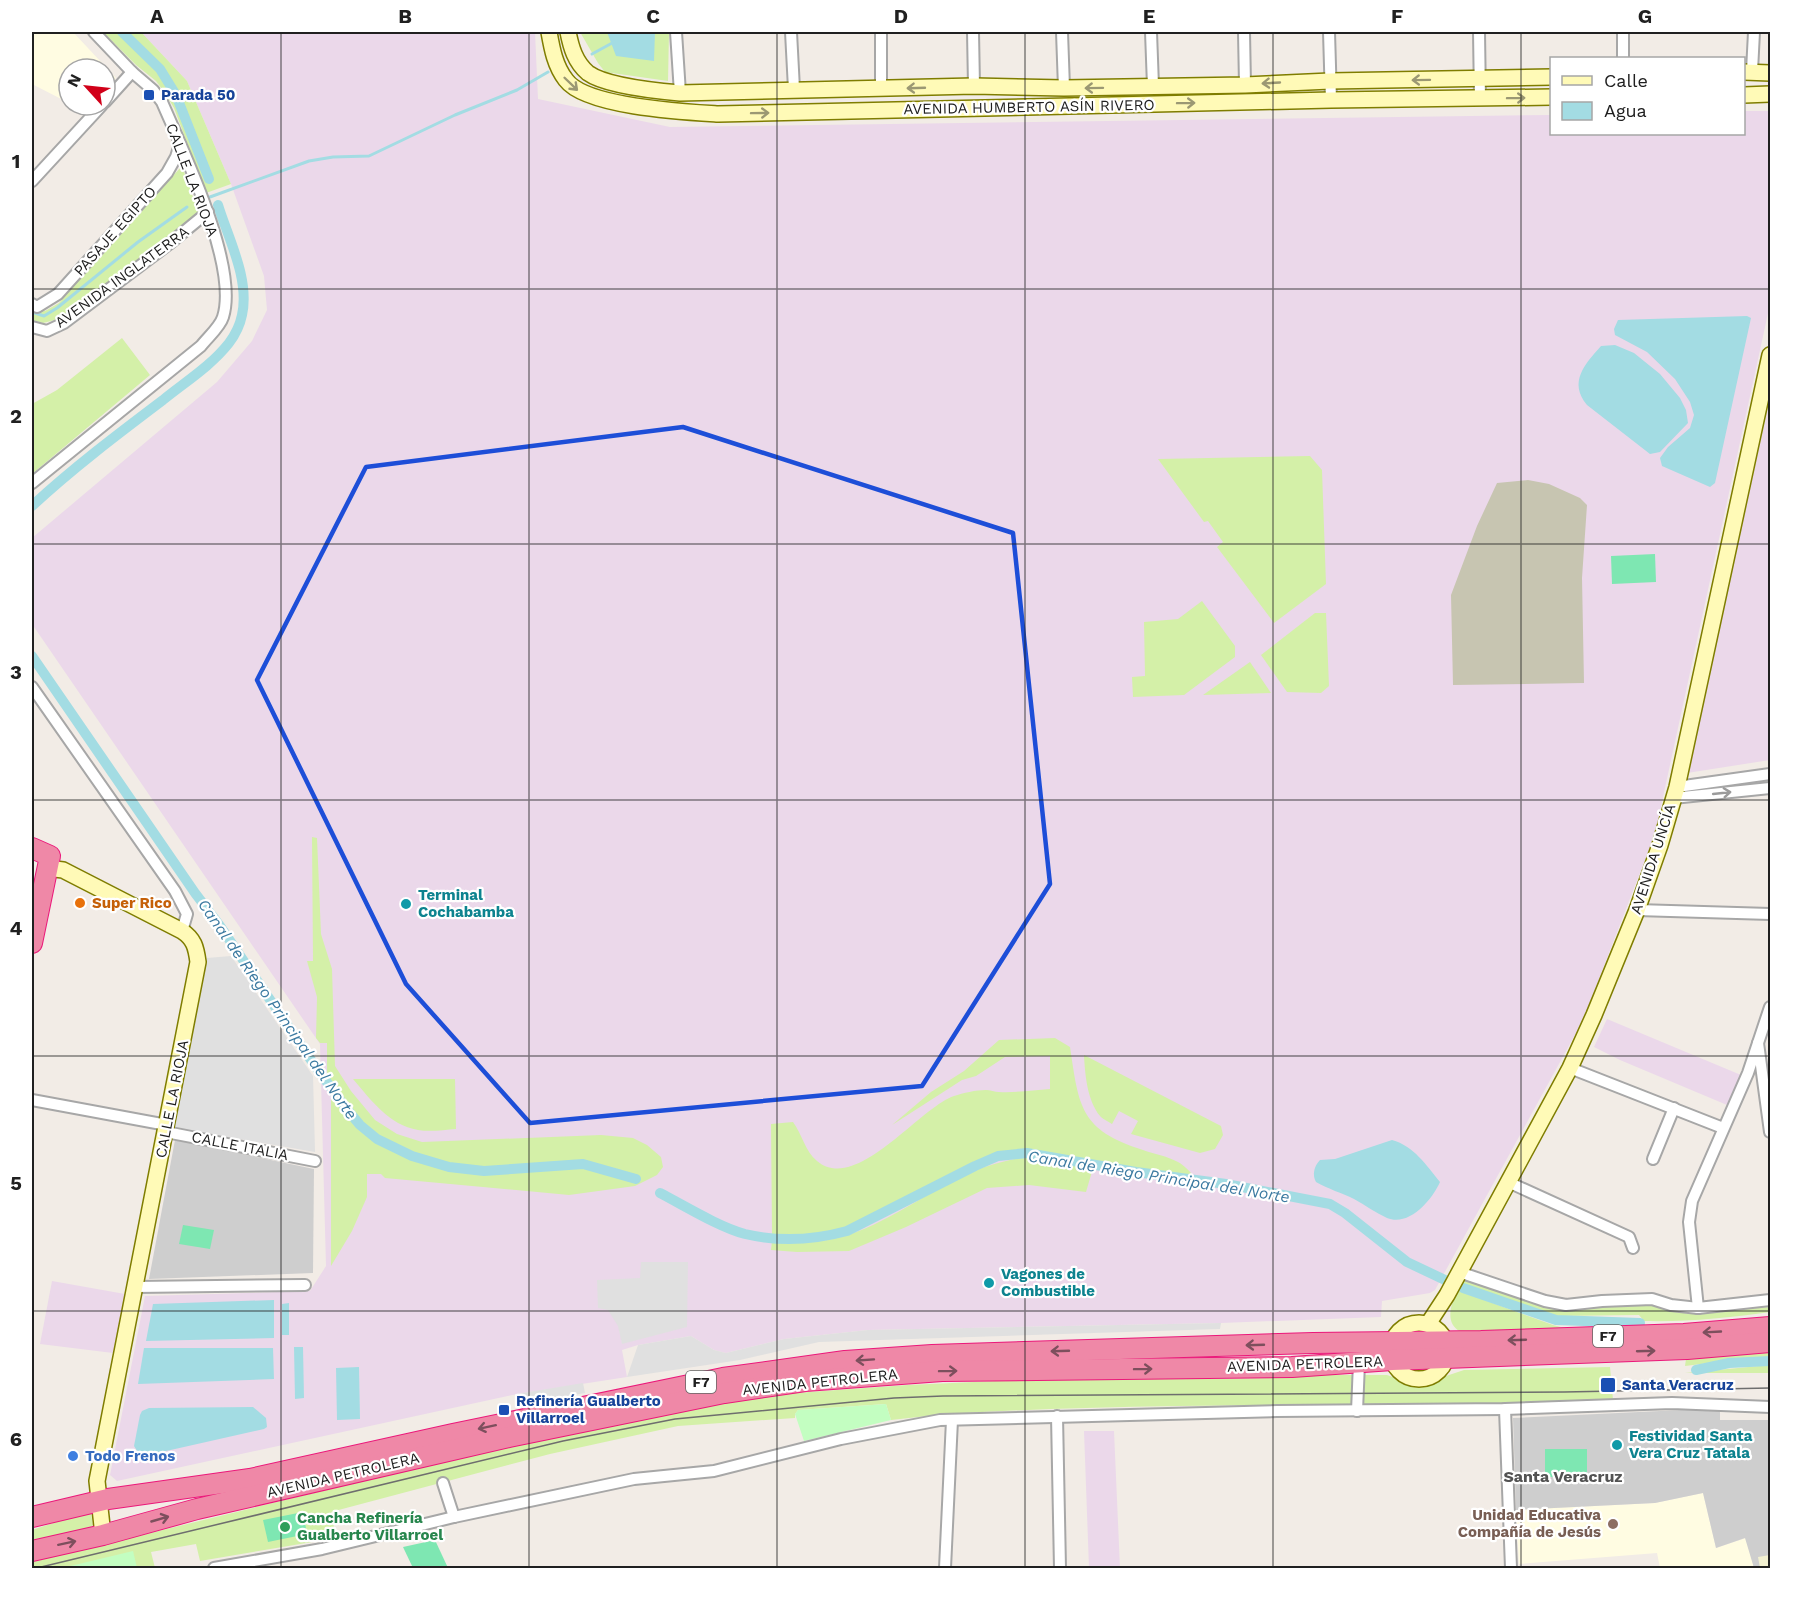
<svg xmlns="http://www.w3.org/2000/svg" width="1802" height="1600" font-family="'Work Sans',sans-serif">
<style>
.industrial{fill:#ebd8ea}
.education{fill:#fffce2}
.religious{fill:#cecece}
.construction{fill:#c7c5b1}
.farmland{fill:#f2f0d0}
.grass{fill:#d4f0a8}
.park{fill:#c3fec1}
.pitch{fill:#7ee7b2}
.parking{fill:#e0e0e0}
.water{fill:#a3dce3}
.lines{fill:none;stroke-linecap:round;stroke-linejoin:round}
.stream{stroke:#a3dce3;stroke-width:3}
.canal{stroke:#a3dce3;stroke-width:10}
.street-casing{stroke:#a7a7a7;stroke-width:14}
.secondary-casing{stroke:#7f7d00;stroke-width:18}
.highway-casing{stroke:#eb187a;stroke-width:22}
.street{stroke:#fff;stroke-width:10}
.secondary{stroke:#fffab7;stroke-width:15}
.highway{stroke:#ef88a7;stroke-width:20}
.tram{stroke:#6e6e6e;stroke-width:1.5}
.oneway{stroke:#9b9873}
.oneway2{stroke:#9b9b9b}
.oneway3{stroke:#7d4f5d}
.marked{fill:none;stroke:#1d4ed8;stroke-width:4.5;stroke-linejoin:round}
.grid{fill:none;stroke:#202020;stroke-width:1.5;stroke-opacity:0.55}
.transit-dot{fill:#1a4fb4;stroke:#fff;stroke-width:2}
.food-dot{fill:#e8710a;stroke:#fff;stroke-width:2}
.culture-dot{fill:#0f9aa8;stroke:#fff;stroke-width:2}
.shop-dot{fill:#3f7fe0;stroke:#fff;stroke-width:2}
.education-dot{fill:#8d6e63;stroke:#fff;stroke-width:2}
.leisure-dot{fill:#2e9e5b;stroke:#fff;stroke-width:2}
.labels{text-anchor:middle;stroke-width:4.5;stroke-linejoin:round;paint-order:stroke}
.shield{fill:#fff;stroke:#636363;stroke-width:1.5}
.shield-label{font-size:14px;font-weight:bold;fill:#202020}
.transit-label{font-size:15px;font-weight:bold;fill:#164399;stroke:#fff;text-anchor:start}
.street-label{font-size:15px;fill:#202020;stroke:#fff}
.culture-label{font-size:15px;font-weight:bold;fill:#0d838f;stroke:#fff;text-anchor:start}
.food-label{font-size:15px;font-weight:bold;fill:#c56008;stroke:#fff;text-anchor:start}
.shop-label{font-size:15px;font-weight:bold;fill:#366cbe;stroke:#fff;text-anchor:start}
.education-label{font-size:15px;font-weight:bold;fill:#785e54;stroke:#fff;text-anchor:end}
.leisure-label{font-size:15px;font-weight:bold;fill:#27864d;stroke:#fff;text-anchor:start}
.water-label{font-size:16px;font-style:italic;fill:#3c7aa1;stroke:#fff}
.neighbourhood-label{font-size:16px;font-weight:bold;fill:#535353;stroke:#fff}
.neatline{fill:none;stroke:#202020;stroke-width:2}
.grid-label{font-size:20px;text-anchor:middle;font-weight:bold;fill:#202020}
</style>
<rect width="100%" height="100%" fill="#f2ece6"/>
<g class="industrial">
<path d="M141 32H535L538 99 670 127 1551 115 1552 134H1744V111H1770V304L1655 834 1583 1020 1435 1290 1430 1293 1382 1301 1381 1317 1221 1323 868 1330 784 1339 726 1353 714 1350 691 1336 638 1345 622 1350 627 1377 517 1394 117 1481 110 1475 145 1296 310 1291 326 1266 320 1044 32 624V538L217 382 252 341 267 310 264 276 231 184 187 81Z"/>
<path d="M1770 399V760L1687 773Z"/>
<path d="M1607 1019 1741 1075 1727 1105 1620 1060 1594 1047Z"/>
<path d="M52 1281 125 1294 113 1353 40 1344Z"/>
<path d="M1084 1431H1114L1120 1568H1089Z"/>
</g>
<g class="education">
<path d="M32 32H73L116 78 105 89V69H69V103L32 84Z"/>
<path d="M1703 1493 1716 1548 1746 1538 1754 1568H1660L1657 1553 1519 1564 1516 1510 1655 1503Z"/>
</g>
<g class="religious">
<path d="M175 1140 314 1169 313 1273 149 1279Z"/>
<path d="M1681 1410H1720V1420H1770V1568H1754L1745 1538 1716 1548 1703 1493 1655 1503 1516 1510 1513 1418Z"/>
</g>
<path class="construction" d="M1528 480 1549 484 1580 498 1587 505 1582 578 1584 683 1453 685 1451 595 1477 526 1497 483Z"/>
<path class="farmland" d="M1770 1555V1568H1760L1758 1557Z"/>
<g class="grass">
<path d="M103 32H141L187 81 231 184 206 193 174 108 165 93 156 81 136 65Z"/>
<path d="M580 32H669L668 81 605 72 598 63Z"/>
<path d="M182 166 199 214 59 319 43 323 32 320V308L45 311 59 303 103 252Z"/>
<path d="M122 338 150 375 32 474V404L57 390Z"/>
<path d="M1310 456 1322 470 1326 584 1274 623 1217 547 1223 542 1208 521 1204 522 1158 459Z"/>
<path d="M1202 601 1235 646V657L1184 695 1133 697 1132 677 1145 676 1144 622 1178 619Z"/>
<path d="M1315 613H1326L1329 686 1321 693 1287 692 1261 655Z"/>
<path d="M1250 662 1271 693 1203 695Z"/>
<path d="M312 837 317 838 321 934 332 969 335 1066 351 1091 375 1120 397 1134 422 1142 601 1135 633 1138 647 1145 661 1157 663 1167 657 1175 635 1186 569 1195 385 1178 381 1174H367V1197L352 1231 331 1266V1081L327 1076V1043H320L316 1038 317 997 307 961H313Z"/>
<path d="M1055 1038 1070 1047C1079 1107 1080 1130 1143 1150 1154 1154 1167 1156 1178 1162 1184 1165 1190 1172 1195 1177L1095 1162 1025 1149 1002 1152 973 1163 847 1227 823 1234H772L771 1124 793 1122C802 1134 805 1151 817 1161 856 1194 919 1108 954 1096 963 1093 976 1090 986 1090 990 1090 995 1092 999 1092 1015 1093 1033 1090 1050 1089V1056L1005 1057 976 1076 962 1080 892 1125 931 1092 964 1071 999 1040Z"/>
<path d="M1084 1055 1221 1126 1223 1135 1215 1149 1200 1153 1131 1134 1138 1121 1119 1111 1112 1124C1108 1121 1102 1119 1100 1116 1087 1100 1085 1074 1084 1055Z"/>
<path d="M353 1079H455L456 1129C444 1130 430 1132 418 1130 389 1125 371 1100 353 1079Z"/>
<path d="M1024 1157 1093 1168 1086 1192 1029 1185 987 1188 906 1227 849 1251 797 1252 771 1250 772 1241C792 1242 812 1243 832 1239 876 1231 922 1195 963 1176 983 1166 1003 1161 1024 1157Z"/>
<path d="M1462 1279 1554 1309 1570 1311 1615 1305H1650L1688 1314 1770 1307V1312C1727 1318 1688 1322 1644 1321L1639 1315 1557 1316 1461 1284Z"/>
<path d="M1457 1290 1553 1325 1565 1328 1461 1332C1444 1323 1451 1305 1457 1290Z"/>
<path d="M1770 1352V1358L1742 1359 1685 1366 1686 1359Z"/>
<path d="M1770 1365V1373H1685Z"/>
<path d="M1610 1367 1613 1400C1437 1409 1262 1402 1086 1408 1021 1410 956 1412 891 1420L886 1404 798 1410 795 1414V1418L678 1426 550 1454 331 1512 336 1538 200 1561 196 1544 151 1552 155 1568H32V1562L428 1465 677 1410 795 1393 908 1385 1042 1379 1195 1376 1213 1379 1277 1378 1294 1375H1387L1406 1382H1415L1431 1381 1464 1370Z"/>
<path d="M87 1512 91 1514 93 1525 90 1528 32 1540V1530Z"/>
</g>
<g class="park">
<path d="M886 1404 891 1420 804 1441 795 1414 798 1410Z"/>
<path d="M133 1551 137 1568H62Z"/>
</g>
<g class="pitch">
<path d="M1655 554 1656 582 1612 584 1611 556Z"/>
<path d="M183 1225 214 1230 210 1249 179 1244Z"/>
<rect x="1545" y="1449" width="42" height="28"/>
<path d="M303 1512 307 1534 268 1542 263 1520Z"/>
<path d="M435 1540 448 1568H413L403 1547Z"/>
</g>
<g class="parking">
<path d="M231 956 313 1076 315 1152 174 1128 207 958Z"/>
<path d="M641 1262H688L687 1327 622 1344 618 1326 608 1310 598 1308 597 1280 640 1278Z"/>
<path d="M1221 1323 1220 1329 819 1342 740 1360 627 1377 638 1345 691 1336 714 1350 726 1353 784 1339 868 1330Z"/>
<path d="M583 1383 585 1393 525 1404 517 1394Z"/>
</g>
<g class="water">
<path d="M607 32H655L654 61 616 56Z"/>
<path d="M1747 316 1751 318 1715 483 1710 487 1662 466 1660 458 1668 447 1690 428 1694 415 1690 402 1675 379 1647 352 1615 335 1614 329 1618 320Z"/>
<path d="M1615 345 1634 353 1660 374 1680 398 1686 410 1688 423 1660 452 1650 454 1587 405C1568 382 1585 364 1601 346Z"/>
<path d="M1392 1140C1414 1146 1426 1165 1440 1182 1432 1200 1409 1227 1387 1218 1376 1213 1365 1205 1354 1199 1342 1193 1328 1189 1316 1182 1312 1175 1314 1166 1320 1160L1335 1159Z"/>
<path d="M274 1300V1338L146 1341 153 1304Z"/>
<path d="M289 1303V1335H282V1304Z"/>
<path d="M294 1347H303L304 1398 295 1399Z"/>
<path d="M144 1348H273L274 1379 138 1384Z"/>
<path d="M359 1367 360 1419 337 1420 336 1368Z"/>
<path d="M253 1407 266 1418 267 1427 264 1429 144 1456 139 1454 134 1446 140 1415 142 1411 149 1408Z"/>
</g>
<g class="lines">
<g class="stream">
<path d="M592 54 614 42"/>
<path d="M210 197 309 161 333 157 369 156 455 115 517 90 548 72"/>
<path d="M32 312 44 316 57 308 138 242 187 207"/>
</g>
<g class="canal">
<path d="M122 32 160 69 176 95 209 179"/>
<path d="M32 506C73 468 118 434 163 400 185 382 211 366 229 343 235 335 240 325 242 315 250 279 228 238 218 205"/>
<path d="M32 656 195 893 220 926 313 1063 345 1107 360 1125 377 1139 412 1156 449 1167 484 1171 583 1164 636 1179"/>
<path d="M660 1193C685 1206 719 1227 745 1234 779 1242 814 1240 847 1231L975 1166 998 1156 1027 1153 1136 1172 1226 1184 1330 1204 1345 1213 1407 1262 1445 1280"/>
<path d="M1463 1288 1556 1320 1640 1323"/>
<path d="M1696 1370 1729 1363 1770 1361"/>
</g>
<g class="street-casing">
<g id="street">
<path d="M676 32 680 93"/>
<path d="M791 32 794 89"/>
<path d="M973 32 974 86"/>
<path d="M1062 32 1064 88"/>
<path d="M1151 32 1153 86"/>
<path d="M1244 32 1245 85"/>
<path d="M1329 32 1331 100"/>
<path d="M1479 32 1480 99"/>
<path d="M1623 32V58"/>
<path d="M1752 71 1754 32"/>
<path d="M881 89V32"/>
<path d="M105 102 132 72"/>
<path d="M32 181 102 105"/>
<path d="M32 304 37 307 58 294 167 173 176 157 180 144"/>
<path d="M32 327 47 331 64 323 169 244 208 212"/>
<path d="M32 483 201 346C208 337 220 327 223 317 239 266 183 151 162 102L153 90 132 72 94 32"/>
<path d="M32 687 175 891 187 914 182 931"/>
<path d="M1677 787 1770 774"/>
<path d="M1673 798 1770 788"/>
<path d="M1637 910 1770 914"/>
<path d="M1758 1043 1770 1132"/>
<path d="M1570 1068 1723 1128"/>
<path d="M32 1100 167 1125"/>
<path d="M166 1132 315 1161"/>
<path d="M1653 1159 1674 1108"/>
<path d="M1508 1182 1629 1237 1633 1248"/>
<path d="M1459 1272 1545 1301 1566 1305 1602 1301 1652 1299 1671 1305 1698 1308 1770 1300"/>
<path d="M136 1287 305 1285"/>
<path d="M1698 1308 1689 1222 1692 1201 1748 1073 1770 1007"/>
<path d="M1505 1409 1511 1568"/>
<path d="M1357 1411 1359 1363"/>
<path d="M1057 1416 1060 1568"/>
<path d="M443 1483 454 1517"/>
<path d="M214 1568 322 1549 454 1517 634 1479 714 1471 841 1439 940 1420 1277 1411 1505 1409 1672 1403 1770 1407"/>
<path d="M945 1568 952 1420"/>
</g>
</g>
<g class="secondary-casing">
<g id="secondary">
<path d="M549 32C552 49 555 66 566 80 586 107 685 112 718 114L1331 100 1552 97"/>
<path d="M568 32C571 47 575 62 588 73 606 86 657 91 680 93L974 86 1064 88 1245 85 1330 81 1552 77"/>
<path d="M1744 72 1770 73"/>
<path d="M1744 95 1770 94"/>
<path d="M47 868 63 870 182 931C194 939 196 947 198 962L97 1481 103 1535"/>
<circle cx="1419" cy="1351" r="28"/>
<path d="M1428 1324 1447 1295 1570 1068 1594 1015 1637 910 1660 845 1677 787 1770 355"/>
</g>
</g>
<g class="highway-casing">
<g id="highway">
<path d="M32 848 50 856 32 943"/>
<path d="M32 1517 108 1499 250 1479 453 1434 723 1378 845 1361 932 1355 1313 1343 1481 1341 1684 1334 1770 1327"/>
<path d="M32 1551 103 1535 197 1509 509 1437 724 1393 805 1381 942 1371 1292 1367 1392 1360 1687 1349 1770 1342"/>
</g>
</g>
<use href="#street" class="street"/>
<use href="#secondary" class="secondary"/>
<use href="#highway" class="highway"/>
<path class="tram" d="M37 1568 563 1441 675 1419 894 1398 943 1396 1564 1392 1770 1388"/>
</g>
<defs><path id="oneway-shaft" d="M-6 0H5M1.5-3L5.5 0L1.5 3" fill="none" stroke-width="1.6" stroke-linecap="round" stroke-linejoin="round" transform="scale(1.5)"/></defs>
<g class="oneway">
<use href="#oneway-shaft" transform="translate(1421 80) rotate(179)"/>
<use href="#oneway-shaft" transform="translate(1271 83) rotate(177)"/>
<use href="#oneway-shaft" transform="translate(571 84) rotate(44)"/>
<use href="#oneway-shaft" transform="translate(916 88) rotate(178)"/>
<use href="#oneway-shaft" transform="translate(1094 88) rotate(179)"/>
<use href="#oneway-shaft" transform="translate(1516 98) rotate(-1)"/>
<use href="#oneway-shaft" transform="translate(1186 103) rotate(-1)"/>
<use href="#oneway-shaft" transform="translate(760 113) rotate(-1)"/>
</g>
<use class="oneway2" href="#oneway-shaft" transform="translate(1722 793) rotate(-6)"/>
<g class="oneway3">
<use href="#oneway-shaft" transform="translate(1712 1332) rotate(177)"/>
<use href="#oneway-shaft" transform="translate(1517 1340) rotate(178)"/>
<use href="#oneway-shaft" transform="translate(1255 1345) rotate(178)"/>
<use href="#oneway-shaft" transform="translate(1060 1351) rotate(178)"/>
<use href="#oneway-shaft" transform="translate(1646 1351) rotate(-2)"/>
<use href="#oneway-shaft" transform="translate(865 1360) rotate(176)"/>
<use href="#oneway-shaft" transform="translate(1143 1369) rotate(-1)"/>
<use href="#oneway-shaft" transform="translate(948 1371) rotate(-1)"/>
<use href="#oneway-shaft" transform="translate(487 1427) rotate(168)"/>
<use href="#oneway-shaft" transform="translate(160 1519) rotate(-16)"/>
<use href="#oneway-shaft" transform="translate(67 1543) rotate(-12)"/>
</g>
<path class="marked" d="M683 427 1013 533 1050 884 922 1086 530 1123 406 984 257 680 366 467Z"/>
<path class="grid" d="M281 32V1568M529 32V1568M777 32V1568M1025 32V1568M1273 32V1568M1521 32V1568M32 289H1770M32 544H1770M32 800H1770M32 1056H1770M32 1311H1770"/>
<g class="transit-dot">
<rect x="143" y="89" width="12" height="12" rx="3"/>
<rect x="1600" y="1377" width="16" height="16" rx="3"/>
<rect x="498" y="1404" width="12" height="12" rx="3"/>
</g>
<circle class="food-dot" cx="80" cy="903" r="6"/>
<g class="culture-dot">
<circle cx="406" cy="904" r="6"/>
<circle cx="989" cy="1283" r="6"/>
<circle cx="1617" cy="1445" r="6"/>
</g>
<circle class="shop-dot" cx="73" cy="1456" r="6"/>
<circle class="education-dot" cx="1613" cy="1524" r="6"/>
<circle class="leisure-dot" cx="285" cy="1527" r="6"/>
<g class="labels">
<g class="shield">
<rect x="1593" y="1325" width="30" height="22" rx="4.5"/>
<rect x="686" y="1371" width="30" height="22" rx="4.5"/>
</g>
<g class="shield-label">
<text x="1608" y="1341">F7</text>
<text x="701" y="1387">F7</text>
</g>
<g class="transit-label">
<text x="161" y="100">Parada 50</text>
<text x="1622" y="1390">Santa Veracruz</text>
<text x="516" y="1406">Refinería Gualberto<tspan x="516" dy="17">Villarroel</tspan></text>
</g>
<g class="street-label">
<text transform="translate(1029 107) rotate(-1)" y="5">AVENIDA HUMBERTO ASÍN RIVERO</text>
<text transform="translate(192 180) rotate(69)" y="5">CALLE LA RIOJA</text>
<text transform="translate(115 231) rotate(-48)" y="5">PASAJE EGIPTO</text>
<text transform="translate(122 277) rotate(-36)" y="5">AVENIDA INGLATERRA</text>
<text transform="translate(1653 859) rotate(-72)" y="5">AVENIDA UNCÍA</text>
<text transform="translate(172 1099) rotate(-79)" y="5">CALLE LA RIOJA</text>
<text transform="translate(240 1146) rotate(11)" y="5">CALLE ITALIA</text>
<text transform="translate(1305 1364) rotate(-2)" y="5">AVENIDA PETROLERA</text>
<text transform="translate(820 1382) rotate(-6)" y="5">AVENIDA PETROLERA</text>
<text transform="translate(343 1475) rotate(-13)" y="5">AVENIDA PETROLERA</text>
</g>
<g class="culture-label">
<text x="418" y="900">Terminal<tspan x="418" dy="17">Cochabamba</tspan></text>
<text x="1001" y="1279">Vagones de<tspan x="1001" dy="17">Combustible</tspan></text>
<text x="1629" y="1441">Festividad Santa<tspan x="1629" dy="17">Vera Cruz Tatala</tspan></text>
</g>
<g class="food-label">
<text x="92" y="908">Super Rico</text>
</g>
<g class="shop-label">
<text x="85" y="1461">Todo Frenos</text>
</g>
<g class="education-label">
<text x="1601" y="1520">Unidad Educativa<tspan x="1601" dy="17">Compañía de Jesús</tspan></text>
</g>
<g class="leisure-label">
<text x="297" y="1523">Cancha Refinería<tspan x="297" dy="17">Gualberto Villarroel</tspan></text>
</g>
<g class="water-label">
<text transform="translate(278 1009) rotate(55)" y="6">Canal de Riego Principal del Norte</text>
<text transform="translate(1159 1176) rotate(9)" y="6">Canal de Riego Principal del Norte</text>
</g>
<g class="neighbourhood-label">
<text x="1563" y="1482">Santa Veracruz</text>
</g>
</g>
<rect width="1802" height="1600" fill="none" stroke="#ffffff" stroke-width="66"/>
<rect x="1550" y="57" width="195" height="78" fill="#ffffff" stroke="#a6a6a6" stroke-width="1.5"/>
<rect x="1562" y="76" width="30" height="9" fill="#fffab7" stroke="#a6a6a6" stroke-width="1.5"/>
<text x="1604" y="87" font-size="18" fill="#202020">Calle</text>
<rect x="1562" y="102" width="30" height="18" fill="#a3dce3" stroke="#a6a6a6" stroke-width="1.5"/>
<text x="1604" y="117" font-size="18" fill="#202020">Agua</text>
<g transform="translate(87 87) rotate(297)"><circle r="28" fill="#ffffff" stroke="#a6a6a6" stroke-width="1.5"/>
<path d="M0-4.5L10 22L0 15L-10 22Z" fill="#d10019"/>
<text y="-9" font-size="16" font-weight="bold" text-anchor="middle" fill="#202020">N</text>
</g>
<rect x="33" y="33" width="1736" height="1534" class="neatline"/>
<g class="grid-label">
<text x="157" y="23">A</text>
<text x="405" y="23">B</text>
<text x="653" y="23">C</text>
<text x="901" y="23">D</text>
<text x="1149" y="23">E</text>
<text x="1397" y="23">F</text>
<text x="1645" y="23">G</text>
<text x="16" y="168">1</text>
<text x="16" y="423">2</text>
<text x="16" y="679">3</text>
<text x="16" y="935">4</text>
<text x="16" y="1190">5</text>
<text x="16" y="1446">6</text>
</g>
</svg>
